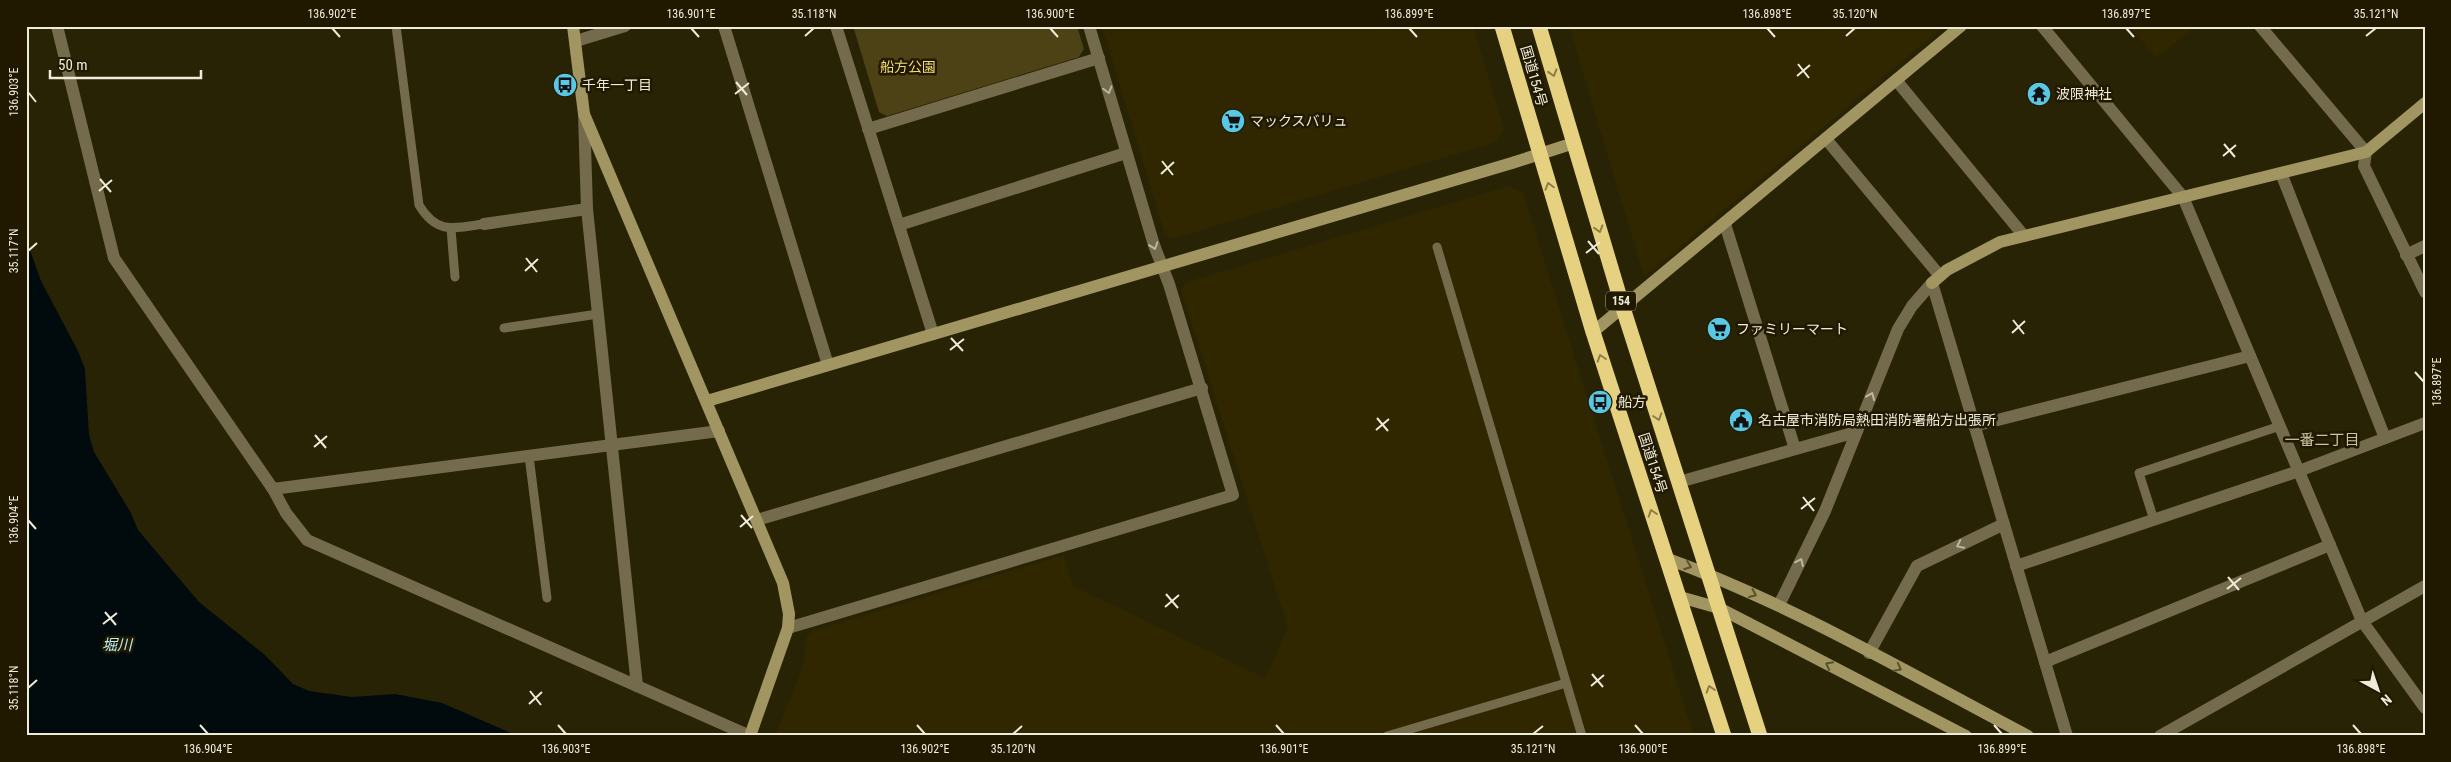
<svg xmlns="http://www.w3.org/2000/svg" width="2451" height="762" font-family="'Roboto Condensed','Noto Sans JP',sans-serif">
<style>
.built{fill:#302701}
.green{fill:#4c4216}
.water{fill:#010b0e}
.lines{fill:none;stroke-linecap:round;stroke-linejoin:round}
.lane{stroke:#736b4c;stroke-width:9}
.street{stroke:#736b4c;stroke-width:12}
.secondary{stroke:#a19562;stroke-width:12}
.highway{stroke:#e5d180;stroke-width:15}
.oneway{stroke:#8c7e46}
.oneway2{stroke:#bdb8a1}
.oneway3{stroke:#5a512c}
.ticks{fill:none;stroke:#efebda;stroke-width:2}
.labels{text-anchor:middle;stroke-width:5;stroke-linejoin:round;paint-order:stroke}
.shield{fill:#201900;stroke:#b1ac99;stroke-width:1}
.shield-label{font-size:12px;font-weight:bold;fill:#efebda}
.park-label{font-size:14px;fill:#f6dc6d;stroke:#201900}
.street-label{font-size:14px;fill:#efebda;stroke:#201900}
.poi-label{font-size:14px;fill:#efebda;stroke:#201900;text-anchor:start}
.neighbourhood-label{font-size:15px;fill:#cac3a1;stroke:#201900}
.water-label{font-size:15px;font-style:italic;fill:#baebf9;stroke:#201900}
.neatline{fill:none;stroke:#efebda;stroke-width:2}
.ticks-label{font-size:12px;text-anchor:middle;fill:#efebda}
</style>
<rect width="100%" height="100%" fill="#292305"/>
<g class="built">
<path d="M1102 26H1473L1504 129 1496 142 1172 239 1165 235Z"/>
<path d="M1569 26H1944L1644 277Z"/>
<path d="M2130 26H2196L2156 58Z"/>
<path d="M1509 186 1523 193 1694 736H775L797 682 804 660 807 636 812 631 1064 555 1073 586 1265 678 1288 628 1181 290 1187 282Z"/>
</g>
<path class="green" d="M853 26H1077L1084 49 1079 57 887 116 879 112Z"/>
<path class="water" d="M26 239 41 281 78 351 85 369 89 435 94 452 131 513 138 530 199 602 265 655 293 684 309 691 352 697 395 694 442 703 518 736H26Z"/>
<g class="lines">
<g class="lane">
<path d="M396 26 419 205C437 235 454 228 484 224"/>
<path d="M451 229 455 277"/>
<path d="M1437 247 1582 736"/>
<path d="M504 328 598 314"/>
<path d="M529 456 547 598"/>
<path d="M2154 520 2139 473 2280 426"/>
<path d="M1387 736 1566 683"/>
</g>
<g class="street">
<path d="M57 26 114 258 273 489 286 513 307 540 750 736"/>
<path d="M724 26 828 365"/>
<path d="M836 26 933 334"/>
<path d="M2042 26 2183 197 2362 621 2425 708"/>
<path d="M2260 26 2366 152 2364 166 2425 292"/>
<path d="M576 41 625 26"/>
<path d="M1896 80 2024 236"/>
<path d="M584 114 587 209 637 686"/>
<path d="M868 129 1099 58"/>
<path d="M1826 139 1940 276"/>
<path d="M2281 173 2385 438"/>
<path d="M484 224 587 209"/>
<path d="M1725 224 1795 449"/>
<path d="M899 225 1126 153"/>
<path d="M2406 255 2425 246"/>
<path d="M1932 283 2067 736"/>
<path d="M1974 426 2250 356"/>
<path d="M1679 482 1856 432"/>
<path d="M273 489 719 431"/>
<path d="M757 520 1202 388"/>
<path d="M2016 566 2299 471 2425 423"/>
<path d="M1779 605 1825 511 1898 329 1912 306 1932 283"/>
<path d="M788 628 1233 495 1169 284 1154 245 1089 26"/>
<path d="M1869 653 1917 566 2004 524"/>
<path d="M2045 662 2330 545"/>
<path d="M2160 736 2425 586"/>
</g>
<g class="secondary">
<path d="M573 26 584 114 783 583 789 614 788 628 750 736"/>
<path d="M1932 283 1947 270 2000 242 2366 152 2425 103"/>
<path d="M1593 332 1961 26"/>
<path d="M707 401 1512 163 1574 143"/>
<path d="M1668 559C1793 605 1910 674 2028 736"/>
<path d="M1680 597 1719 608 1966 736"/>
</g>
<g class="highway">
<path d="M1502 26 1593 332 1724 736"/>
<path d="M1539 26 1623 308 1760 736"/>
</g>
</g>
<defs><path id="oneway-chevron" d="M-2-3.5L2.5 0L-2 3.5" fill="none" stroke-width="1.6" stroke-linecap="round" stroke-linejoin="round" transform="scale(1.25)"/></defs>
<g class="oneway">
<use href="#oneway-chevron" transform="translate(1553 73) rotate(73)"/>
<use href="#oneway-chevron" transform="translate(1549 186) rotate(-106)"/>
<use href="#oneway-chevron" transform="translate(1599 229) rotate(73)"/>
<use href="#oneway-chevron" transform="translate(1601 358) rotate(-108)"/>
<use href="#oneway-chevron" transform="translate(1658 417) rotate(72)"/>
<use href="#oneway-chevron" transform="translate(1652 513) rotate(-108)"/>
<use href="#oneway-chevron" transform="translate(1710 689) rotate(-108)"/>
</g>
<g class="oneway2">
<use href="#oneway-chevron" transform="translate(1108 90) rotate(74)"/>
<use href="#oneway-chevron" transform="translate(1154 246) rotate(71)"/>
<use href="#oneway-chevron" transform="translate(1871 396) rotate(-68)"/>
<use href="#oneway-chevron" transform="translate(1960 545) rotate(154)"/>
<use href="#oneway-chevron" transform="translate(1800 562) rotate(-64)"/>
</g>
<g class="oneway3">
<use href="#oneway-chevron" transform="translate(1688 566) rotate(20)"/>
<use href="#oneway-chevron" transform="translate(1753 594) rotate(24)"/>
<use href="#oneway-chevron" transform="translate(1829 665) rotate(-153)"/>
<use href="#oneway-chevron" transform="translate(1898 668) rotate(28)"/>
</g>
<path class="ticks" d="M332 28 340 37M691 28 699 37M1050 28 1058 37M1409 28 1417 37M1767 28 1775 37M2126 28 2134 37M805 36 814 28M1846 36 1855 28M2366 36 2376 28M1798 64 1809 78M1797 76 1810 65M736 82 747 95M28 92 36 102M735 94 749 83M2224 144 2235 157M2223 156 2236 145M1162 161 1173 175M1161 174 1174 162M100 179 111 192M99 191 112 180M1588 241 1599 254M28 251 37 243M1586 253 1600 242M526 258 537 272M525 271 538 259M2013 320 2024 334M2012 333 2025 321M951 338 963 351M950 350 964 339M2415 372 2424 382M1377 418 1388 431M1376 430 1389 419M315 435 326 448M314 447 327 436M1803 497 1814 511M1801 509 1815 498M741 515 752 528M28 520 36 529M740 527 753 516M2228 577 2239 590M2227 589 2241 578M1166 594 1178 608M1165 607 1179 595M105 612 116 625M103 624 117 613M1592 674 1603 687M1591 686 1604 675M28 688 37 680M530 691 541 705M529 704 542 692M200 725 208 734M558 725 566 734M917 725 925 734M1276 725 1284 734M1635 725 1643 734M1994 725 2002 734M2353 725 2361 734M1013 734 1022 726M1533 734 1543 726"/>
<defs>
<g id="bus-disc" transform="scale(1.25)"><circle r="9.5" fill="#59c8e4" stroke="#201900"/><path d="M-5-6H5V4H4V6H2V4H-2V6H-4V4H-5ZM-3.5-4V0h7V-4ZM-3.5 1.2v1.5H-2V1.2ZM2 1.2v1.5H3.5V1.2Z" fill="#111"/></g>
<g id="temple-disc" transform="scale(1.25)"><circle r="9.5" fill="#59c8e4" stroke="#201900"/><path d="M0-6L5-2H3V0L6.5 2.5H4V6H1.5V3h-3V6H-4V2.5H-6.5L-3 0V-2H-5Z" fill="#111"/></g>
<g id="supermarket-disc" transform="scale(1.25)"><circle r="9.5" fill="#59c8e4" stroke="#201900"/><path d="M-6-5.5h2.5l.6 2H6L4.5 2H-2.5L-4.4-4H-6ZM-1.5 3.2a1.3 1.3 0 1 0 .1 0ZM3 3.2a1.3 1.3 0 1 0 .1 0Z" fill="#111"/></g>
<g id="civic-disc" transform="scale(1.25)"><circle r="9.5" fill="#59c8e4" stroke="#201900"/><path d="M-.6-6.5H3V-4.5H.6V-3L4-1V1h2V6H-6V1h2V-1L-.6-3ZM-1.2 2.5V6h2.4V2.5Z" fill="#111"/></g>
</defs>
<g fill-rule="evenodd">
<use href="#bus-disc" x="565" y="85"/>
<use href="#temple-disc" x="2039" y="94"/>
<use href="#supermarket-disc" x="1233" y="121"/>
<use href="#supermarket-disc" x="1719" y="329"/>
<use href="#bus-disc" x="1600" y="402"/>
<use href="#civic-disc" x="1741" y="420"/>
</g>
<g class="labels">
<rect class="shield" x="1606" y="291.5" width="30" height="19" rx="4"/>
<g class="shield-label">
<text x="1621" y="305">154</text>
</g>
<g class="park-label">
<text x="908" y="72">船方公園</text>
</g>
<g class="street-label">
<text transform="translate(1534 76) rotate(74)" y="5">国道154号</text>
<text transform="translate(1653 463) rotate(72)" y="5">国道154号</text>
</g>
<g class="poi-label">
<text x="582" y="90">千年一丁目</text>
<text x="2056" y="99">波限神社</text>
<text x="1250" y="126">マックスバリュ</text>
<text x="1736" y="334">ファミリーマート</text>
<text x="1618" y="407">船方</text>
<text x="1758" y="425">名古屋市消防局熱田消防署船方出張所</text>
</g>
<g class="neighbourhood-label">
<text x="2322" y="445">一番二丁目</text>
</g>
<g class="water-label">
<text x="117" y="650">堀川</text>
</g>
</g>
<rect width="2451" height="762" fill="none" stroke="#201900" stroke-width="55"/>
<g transform="translate(2378 690) rotate(140)" stroke="#201900" stroke-width="4" paint-order="stroke">
<path d="M0-4L9 19L0 12L-9 19Z" fill="#efebda"/>
<text y="-8" font-size="14" font-weight="bold" text-anchor="middle" fill="#efebda">N</text>
</g>
<path d="M50 70v8h151v-8" fill="none" stroke="#efebda" stroke-width="2.5"/>
<text x="58" y="70" font-size="15" fill="#efebda" stroke="#201900" stroke-width="4" paint-order="stroke">50 m</text>
<rect x="28" y="28" width="2396" height="706" class="neatline"/>
<g class="ticks-label">
<text x="332" y="18">136.902°E</text>
<text x="691" y="18">136.901°E</text>
<text x="814" y="18">35.118°N</text>
<text x="1050" y="18">136.900°E</text>
<text x="1409" y="18">136.899°E</text>
<text x="1767" y="18">136.898°E</text>
<text x="1855" y="18">35.120°N</text>
<text x="2126" y="18">136.897°E</text>
<text x="2376" y="18">35.121°N</text>
<text transform="translate(14 92) rotate(-90)" y="4">136.903°E</text>
<text transform="translate(14 251) rotate(-90)" y="4">35.117°N</text>
<text transform="translate(2437 382) rotate(-90)" y="4">136.897°E</text>
<text transform="translate(14 520) rotate(-90)" y="4">136.904°E</text>
<text transform="translate(14 688) rotate(-90)" y="4">35.118°N</text>
<text x="208" y="753">136.904°E</text>
<text x="566" y="753">136.903°E</text>
<text x="925" y="753">136.902°E</text>
<text x="1013" y="753">35.120°N</text>
<text x="1284" y="753">136.901°E</text>
<text x="1533" y="753">35.121°N</text>
<text x="1643" y="753">136.900°E</text>
<text x="2002" y="753">136.899°E</text>
<text x="2361" y="753">136.898°E</text>
</g>
</svg>
